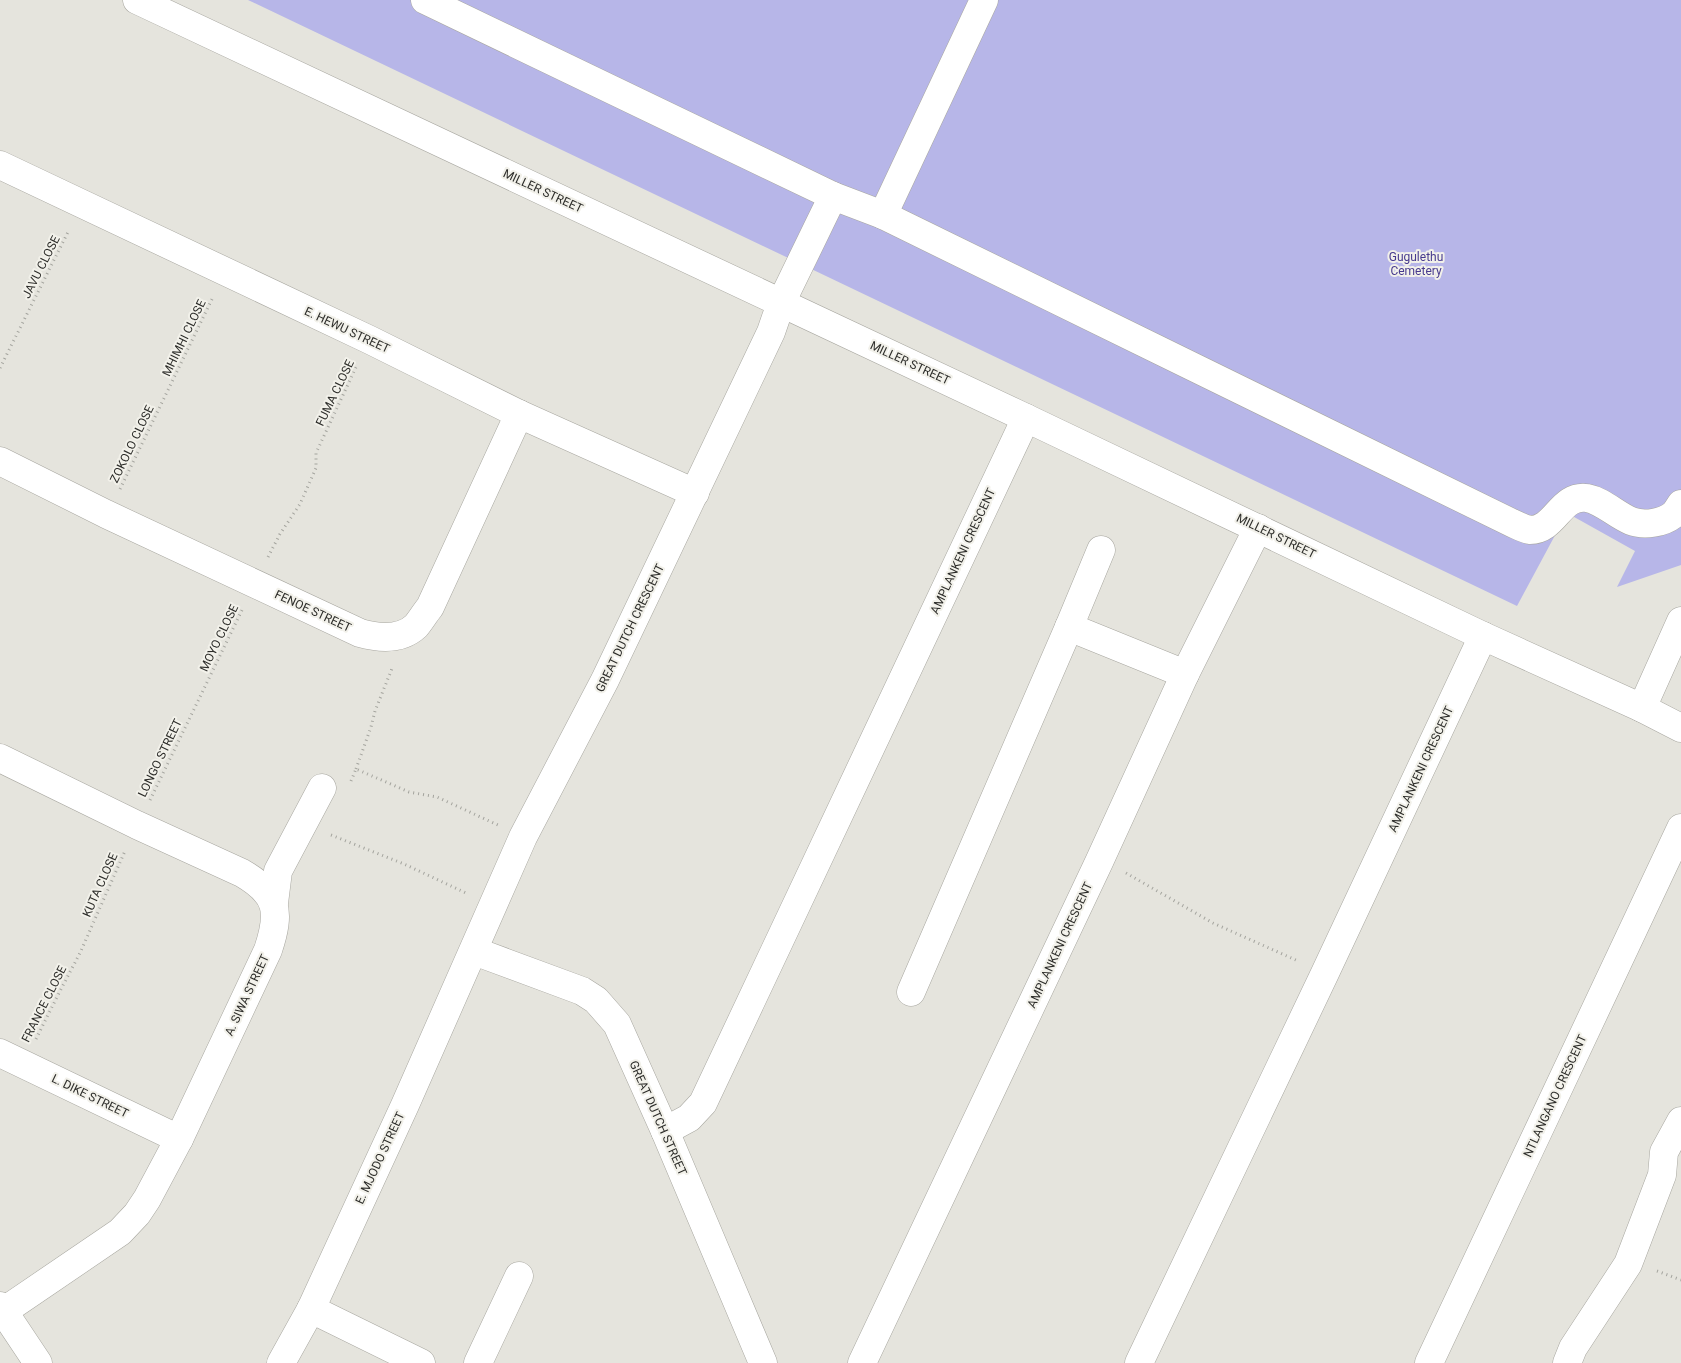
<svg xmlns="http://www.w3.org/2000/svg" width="1681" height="1363" font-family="Roboto,sans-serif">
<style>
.green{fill:#b7b6e8}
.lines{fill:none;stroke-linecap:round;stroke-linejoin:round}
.minor-casing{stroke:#a8a7a0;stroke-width:29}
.path{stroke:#a4a49e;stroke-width:3;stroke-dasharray:1 4;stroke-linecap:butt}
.minor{stroke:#fff;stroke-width:28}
.labels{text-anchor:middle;stroke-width:4;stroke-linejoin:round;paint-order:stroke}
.street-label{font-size:12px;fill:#2d2d2a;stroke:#f2f1ea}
.park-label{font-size:12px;fill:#473a8e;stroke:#f2f1ea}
</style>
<rect width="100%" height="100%" fill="#e5e4dd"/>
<path class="green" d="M248 0H1681V565L1617 587 1635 551 1567 513 1517 606Z"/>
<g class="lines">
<g class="minor-casing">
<g id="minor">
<path d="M137 0 1026 418 1483 636 1642 708 1681 728"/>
<path d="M425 0 833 196 883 215 1512 523C1517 525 1524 529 1530 530 1556 530 1560 494 1587 498 1603 501 1616 515 1631 521 1644 526 1664 523 1674 514 1677 511 1679 507 1681 504"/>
<path d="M0 165 370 340 519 414 695 493"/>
<path d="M883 215 984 0"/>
<path d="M0 461 106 514 360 633C378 638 400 641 416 626 421 620 425 613 430 607L519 414"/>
<path d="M1069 627 1185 674"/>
<path d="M1642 708 1681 621"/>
<path d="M0 758 137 825 242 873C278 894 281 911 268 950L179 1139 147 1199 137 1214 120 1232 4 1311"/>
<path d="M274 903 278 871 322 788"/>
<path d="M474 951 582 991 596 1000 617 1024 665 1131 763 1363"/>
<path d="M911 992 1069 627 1101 550"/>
<path d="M0 1053 179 1139"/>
<path d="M665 1131 689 1118 703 1103 1026 418"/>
<path d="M0 1306 38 1363"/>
<path d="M311 1309 421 1363"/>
<path d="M281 1363 311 1309 405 1105 523 837 605 680 771 332 781 303 833 196"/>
<path d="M478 1363 519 1276"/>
<path d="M862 1363 1099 862 1185 674 1258 528"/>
<path d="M1139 1363 1325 973 1483 636"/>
<path d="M1429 1363 1681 828"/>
<path d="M1567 1363 1573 1348 1628 1264 1662 1175 1664 1152 1681 1121"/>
</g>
</g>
<g class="path">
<path d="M0 368 69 230"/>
<path d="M120 489 213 297"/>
<path d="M268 557 280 534 300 504 316 468V453L357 365"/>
<path d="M356 769 371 727 375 711 393 666"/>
<path d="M351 781 356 769 409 792 437 797 498 825"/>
<path d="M150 800 242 610"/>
<path d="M331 835 404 864 466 893"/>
<path d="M1126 873 1213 923 1298 961"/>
<path d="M36 1039 59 993 80 953 125 851"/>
<path d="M1657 1271 1681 1280"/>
</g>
<use href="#minor" class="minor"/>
</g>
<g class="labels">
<g class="street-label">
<text transform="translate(543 191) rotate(25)" y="4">MILLER STREET</text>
<text transform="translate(41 267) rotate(-63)" y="4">JAVU CLOSE</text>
<text transform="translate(347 330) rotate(25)" y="4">E. HEWU STREET</text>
<text transform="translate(184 338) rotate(-64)" y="4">MHIMHI CLOSE</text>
<text transform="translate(910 363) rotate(25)" y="4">MILLER STREET</text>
<text transform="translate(335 393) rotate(-64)" y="4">FUMA CLOSE</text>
<text transform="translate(132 444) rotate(-64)" y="4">ZOKOLO CLOSE</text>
<text transform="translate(1276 536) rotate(26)" y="4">MILLER STREET</text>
<text transform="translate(963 551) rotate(-65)" y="4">AMPLANKENI CRESCENT</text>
<text transform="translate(313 611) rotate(25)" y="4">FENOE STREET</text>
<text transform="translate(630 628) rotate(-64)" y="4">GREAT DUTCH CRESCENT</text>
<text transform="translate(219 638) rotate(-64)" y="4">MOYO CLOSE</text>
<text transform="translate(160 758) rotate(-64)" y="4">LONGO STREET</text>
<text transform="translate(1421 769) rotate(-65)" y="4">AMPLANKENI CRESCENT</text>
<text transform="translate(100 885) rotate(-66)" y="4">KUTA CLOSE</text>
<text transform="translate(1060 945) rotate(-65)" y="4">AMPLANKENI CRESCENT</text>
<text transform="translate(247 995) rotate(-65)" y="4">A. SIWA STREET</text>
<text transform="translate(44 1004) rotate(-63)" y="4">FRANCE CLOSE</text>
<text transform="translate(90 1096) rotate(26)" y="4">L. DIKE STREET</text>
<text transform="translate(1555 1096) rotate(-65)" y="4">NTLANGANO CRESCENT</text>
<text transform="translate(658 1118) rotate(66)" y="4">GREAT DUTCH STREET</text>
<text transform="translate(380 1158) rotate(-65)" y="4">E. MJODO STREET</text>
</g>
<g class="park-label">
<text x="1416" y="261">Gugulethu<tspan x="1416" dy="14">Cemetery</tspan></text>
</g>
</g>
</svg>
